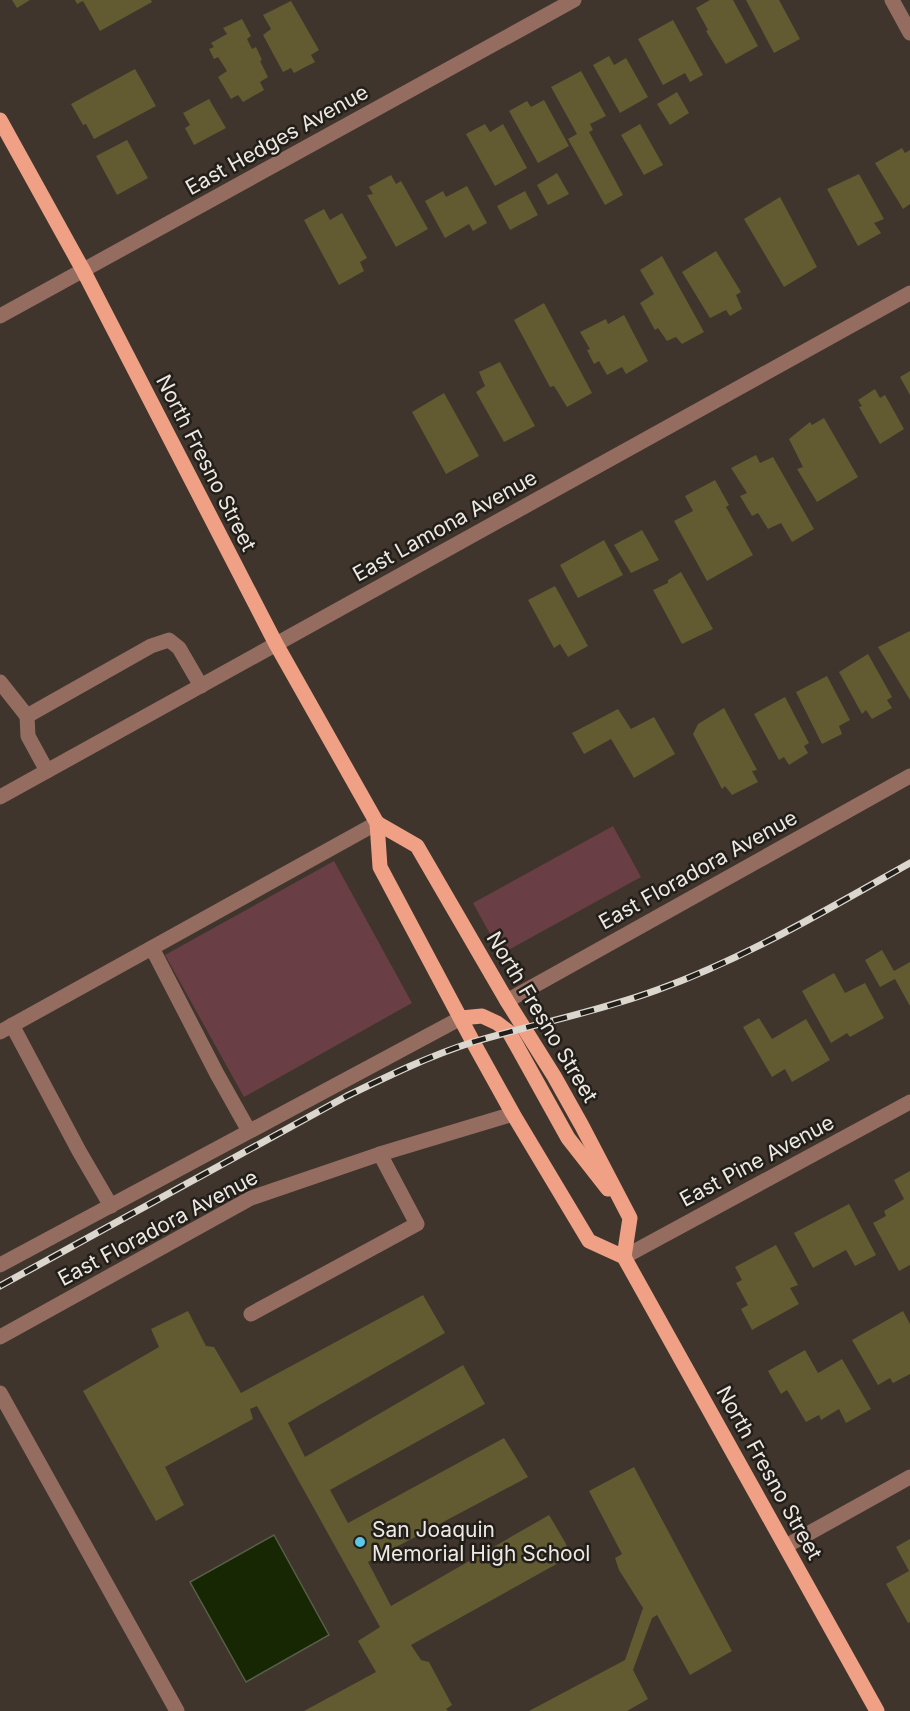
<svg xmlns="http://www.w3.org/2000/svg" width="910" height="1711" font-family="Inter,sans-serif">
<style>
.green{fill:#693e45}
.water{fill:#172603;stroke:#576046;stroke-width:1.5}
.building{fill:#625a31}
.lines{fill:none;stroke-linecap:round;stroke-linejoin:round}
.minor{stroke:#946d60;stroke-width:15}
.major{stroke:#efa085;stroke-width:15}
.rail-casing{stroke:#dbd6ce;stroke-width:7}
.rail{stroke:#221e19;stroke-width:4.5;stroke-dasharray:14;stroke-linecap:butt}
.poi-dot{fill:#5bc8e7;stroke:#221e19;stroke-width:2}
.labels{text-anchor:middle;stroke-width:5;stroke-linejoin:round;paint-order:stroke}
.street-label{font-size:21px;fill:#ede8e1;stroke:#221e19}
.poi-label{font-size:21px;fill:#ede8e1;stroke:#221e19;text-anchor:start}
</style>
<rect width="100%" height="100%" fill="#3f352c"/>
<g class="green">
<path d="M613 826 641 877 501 954 473 903Z"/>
<path d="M334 861 412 1003 244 1097 165 955Z"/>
</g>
<path class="water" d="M274 1535 329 1635 246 1682 190 1582Z"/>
<g class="building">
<path d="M12 0H30L17 8Z"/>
<path d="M75 0H151L152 2 100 31 83 1 77 4Z"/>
<path d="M710 0H733L758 46 726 64 706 31 708 30 696 8Z"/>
<path d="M746 0H779L800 39 774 53Z"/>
<path d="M291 1 319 50 311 55 315 62 294 73 291 68 283 72 263 35 271 29 263 15Z"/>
<path d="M242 19 251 36 247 39 252 49 256 47 262 60 260 61 268 77 260 82 264 90 243 102 238 95 231 99 218 77 227 71 218 57 214 59 209 49 214 47 211 43 227 34 223 28Z"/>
<path d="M673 20 703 75 690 82 685 73 663 85 638 39Z"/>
<path d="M609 56 614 65 626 58 648 97 620 113 593 65Z"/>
<path d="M135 69 156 106 94 139 86 124 83 125 71 104Z"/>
<path d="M581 71 606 116 590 124 593 130 589 132 623 195 605 205 568 139 577 134 551 87Z"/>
<path d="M677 92 689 113 670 125 657 104Z"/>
<path d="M209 99 226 128 194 145 185 128 190 125 183 113Z"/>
<path d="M544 100 569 146 538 163 509 111 527 101 531 107Z"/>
<path d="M485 124 490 132 503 124 527 168 495 186 466 134Z"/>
<path d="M640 124 663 165 644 175 621 135Z"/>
<path d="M127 140 148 178 117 195 96 156Z"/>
<path d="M902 148 905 153 910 150V204L903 209 875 163Z"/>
<path d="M557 173 569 194 548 205 537 185Z"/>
<path d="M859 174 884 219 874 223 881 233 858 246 827 189Z"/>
<path d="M391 175 396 184 401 181 428 229 396 247 367 195 373 194 369 187Z"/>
<path d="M467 186 487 223 473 231 469 224 445 238 425 201 443 191 446 197Z"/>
<path d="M525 191 538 215 510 230 497 206Z"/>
<path d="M780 197 817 267 784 287 744 219Z"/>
<path d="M324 209 330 220 342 213 367 258 360 262 364 271 339 285 304 220Z"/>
<path d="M716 251 741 292 736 295 742 309 730 316 726 310 710 318 682 272Z"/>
<path d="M662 256 704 332 682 344 676 337 667 341 658 328 655 330 640 303 654 294 640 270Z"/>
<path d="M544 303 592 393 567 407 554 386 550 387 514 320Z"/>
<path d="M624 315 648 361 626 374 622 367 607 375 599 361 594 364 587 350 590 349 580 332 606 319 608 324Z"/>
<path d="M500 362 535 426 504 442 476 392 485 386 479 372Z"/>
<path d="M910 371V395L900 377Z"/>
<path d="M875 389 880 398 885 395 904 429 880 444 859 407 862 406 858 400Z"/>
<path d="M444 393 479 456 446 474 412 412Z"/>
<path d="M824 418 858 477 817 502 797 469 803 467 789 439 810 422 812 425Z"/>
<path d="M756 455 760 463 773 457 814 529 792 542 781 523 768 529 758 513 752 516 740 496 747 493 731 468Z"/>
<path d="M715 480 729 505 726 507 753 555 707 581 674 521 693 511 685 496Z"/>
<path d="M642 530 659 560 631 573 614 545Z"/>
<path d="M604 540 623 575 578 598 560 565Z"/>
<path d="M681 572 713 629 682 644 653 590 668 583V580Z"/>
<path d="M555 586 588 646 568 657 560 644 554 648 528 600Z"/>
<path d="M910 631V700L878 647Z"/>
<path d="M868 654 892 697 887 700 892 708 872 719 866 710 862 714 839 672Z"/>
<path d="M827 676 850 720 839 726 842 734 822 744 796 692Z"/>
<path d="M785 697 809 743 804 746 808 753 789 765 784 757 779 760 754 714Z"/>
<path d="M724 708 757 770 752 771 758 782 732 795 725 786 722 789 693 734 698 724Z"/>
<path d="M618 709 631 729 654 717 675 754 634 778 611 739 584 754 572 733Z"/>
<path d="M882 950 894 971 910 962V1006L895 979 880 987 865 960Z"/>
<path d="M834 973 845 993 865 983 884 1018 850 1037 847 1033 831 1043 802 991Z"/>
<path d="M759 1018 772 1039 806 1019 830 1060 792 1082 785 1069 772 1077 743 1027Z"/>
<path d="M910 1171V1265L899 1271 873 1223 886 1216 884 1211 904 1199 894 1180Z"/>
<path d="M849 1204 876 1255 855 1266 846 1250 813 1268 794 1233Z"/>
<path d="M776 1245 798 1285 790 1288 799 1304 752 1330 741 1309 748 1305 736 1283 742 1280 735 1267Z"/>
<path d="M423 1295 445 1333 288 1423 305 1457 463 1365 485 1404 330 1490 348 1523 504 1438 528 1477 368 1562 391 1606 549 1515 565 1542 571 1556 411 1645 421 1660 429 1662 452 1705 446 1709 448 1711H304L376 1672 358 1641 380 1627 257 1406 250 1409 253 1419 165 1467 184 1505 156 1521 83 1391 159 1347 151 1329 188 1311 206 1346 214 1347 241 1393Z"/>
<path d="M903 1311 910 1324V1374L893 1383 890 1378 878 1385 852 1340Z"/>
<path d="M805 1350 818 1373 842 1359 871 1409 846 1423 839 1409 821 1420 819 1415 806 1422 787 1390 781 1394 768 1371Z"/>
<path d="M634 1467 732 1651 690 1675 657 1615 652 1618 633 1670 648 1699 627 1711H529L625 1660 643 1608 619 1570 615 1558 622 1554 589 1491Z"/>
<path d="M910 1539V1622L908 1623 886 1584 909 1571 896 1547Z"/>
</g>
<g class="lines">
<g class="minor">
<path d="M892 0 910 33"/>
<path d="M0 316 574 0"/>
<path d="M0 682 27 716"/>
<path d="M47 771 28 736 27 716 151 646 169 640 179 648 201 686"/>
<path d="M0 797 910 293"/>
<path d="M152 948 217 1074 249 1131"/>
<path d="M507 1001 910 776"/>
<path d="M12 1025 79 1151 111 1206"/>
<path d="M0 1032 377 823"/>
<path d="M624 1257 910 1102"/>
<path d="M0 1265 461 1018"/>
<path d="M251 1314 417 1224 380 1154"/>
<path d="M0 1337 251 1198 380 1154 513 1114"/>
<path d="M0 1393 177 1711"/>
<path d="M786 1546 910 1477"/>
</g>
<g class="major">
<path d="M0 120 83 270 276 644 377 823 380 867 473 1042 513 1114 589 1241 624 1257 877 1711"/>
<path d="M377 823 417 846 507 1001 554 1076 582 1126 630 1218 624 1257"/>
<path d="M461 1018 482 1016 497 1023 509 1032 568 1138 608 1189"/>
</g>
<g class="rail-casing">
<path id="rail" d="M0 1286 347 1096C388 1076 429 1056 473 1042 534 1024 597 1012 657 990 746 958 828 909 910 863"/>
</g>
<use href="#rail" class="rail"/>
</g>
<circle class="poi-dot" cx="360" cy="1542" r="6"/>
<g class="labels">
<g class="street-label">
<text transform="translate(277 140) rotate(-29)" y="7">East Hedges Avenue</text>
<text transform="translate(206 463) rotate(63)" y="7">North Fresno Street</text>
<text transform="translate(445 526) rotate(-29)" y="7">East Lamona Avenue</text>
<text transform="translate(698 870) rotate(-29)" y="7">East Floradora Avenue</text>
<text transform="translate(542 1017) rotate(59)" y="7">North Fresno Street</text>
<text transform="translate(757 1161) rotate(-28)" y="7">East Pine Avenue</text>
<text transform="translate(158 1228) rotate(-28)" y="7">East Floradora Avenue</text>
<text transform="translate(769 1473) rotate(61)" y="7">North Fresno Street</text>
</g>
<g class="poi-label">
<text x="372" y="1537">San Joaquin<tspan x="372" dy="24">Memorial High School</tspan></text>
</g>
</g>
</svg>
